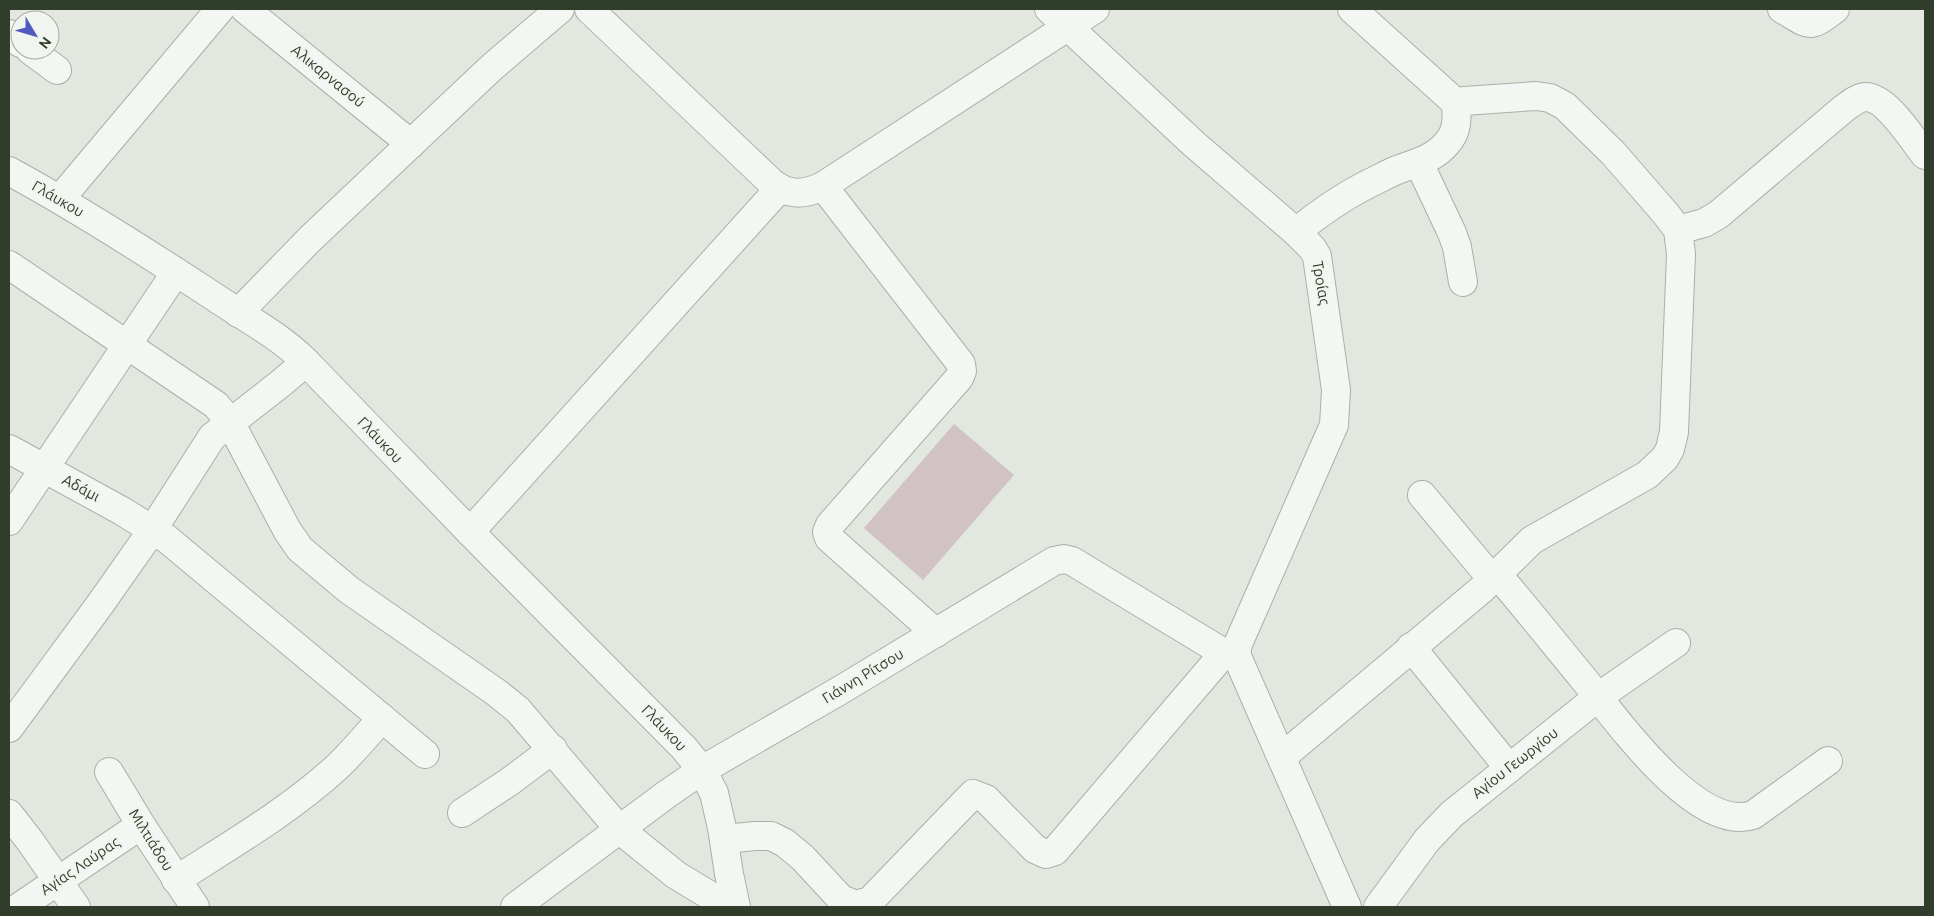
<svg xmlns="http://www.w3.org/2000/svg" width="1934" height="916" font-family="Ubuntu,sans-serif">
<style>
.green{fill:#d1c2c5}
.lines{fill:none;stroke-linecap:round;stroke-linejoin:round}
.minor-casing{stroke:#a9b1a6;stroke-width:30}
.minor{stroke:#f3f6f2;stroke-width:28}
.labels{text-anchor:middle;stroke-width:4;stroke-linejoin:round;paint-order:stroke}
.street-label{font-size:15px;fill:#303d2a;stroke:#f1f5ef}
</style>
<rect width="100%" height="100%" fill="#e2e8e0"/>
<path class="green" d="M954 424 1014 475 923 580 864 528Z"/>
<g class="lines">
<g class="minor-casing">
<g id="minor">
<path d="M245 9 411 144"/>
<path d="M589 9 771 182C788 196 804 195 823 186L1095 9"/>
<path d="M1049 9 1194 144 1296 232 1312 248 1317 256 1336 390 1334 425 1238 644 1236 654 1347 907"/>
<path d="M1782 9C1810 25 1808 30 1835 9"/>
<path d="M9 34 20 43"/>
<path d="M30 50 57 70"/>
<path d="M1419 163 1452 233 1457 247 1463 282"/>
<path d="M9 171C79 209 146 252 213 296 244 317 279 335 306 362L470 532 684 748 702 770 714 793 722 828 729 874 736 907"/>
<path d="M823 186 961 364 962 371 959 378 830 525 827 532 829 538 936 633"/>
<path d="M60 199 220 9"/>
<path d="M1678 230 1704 223 1718 215 1842 110C1849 105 1856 98 1865 97 1886 96 1913 140 1925 155"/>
<path d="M1296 232C1318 214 1341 198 1366 185 1377 180 1387 174 1397 170 1416 163 1434 159 1447 143 1458 131 1457 118 1456 103"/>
<path d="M9 265 216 405 230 422 287 530 300 549 349 590 497 693 518 710 619 829 676 875 729 907"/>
<path d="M238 313 310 239 491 68 560 9"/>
<path d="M9 449 122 511 167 539 425 754"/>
<path d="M1422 495 1492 579"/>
<path d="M9 521 176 272"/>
<path d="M470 532 779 189"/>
<path d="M1497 574C1526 608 1554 643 1582 677 1614 716 1696 834 1753 815L1828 761"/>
<path d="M1411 647 1509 768"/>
<path d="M9 728 101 603 153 529 212 437 280 384 306 362"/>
<path d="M1282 757 1482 589 1532 540 1647 475 1665 458 1670 449 1674 432 1681 254 1678 230 1666 214 1613 153 1565 106 1550 98 1536 96 1464 101 1456 103 1352 9"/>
<path d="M109 772 141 825 195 907"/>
<path d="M462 813 509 782 553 749"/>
<path d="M9 814 30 841 76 907"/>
<path d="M724 839 755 836H771L785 843 803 858 841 899 856 905 870 901 973 794 986 799 1035 849 1046 854 1055 851 1224 653 1236 654"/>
<path d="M176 880C229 846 289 811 336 768 352 753 367 735 382 718"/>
<path d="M19 907 141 825"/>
<path d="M515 907 667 794 702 770 839 691 1054 561 1064 559 1072 561 1224 653"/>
<path d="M1378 907 1427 840 1452 814 1598 697 1676 643"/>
</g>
</g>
<use href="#minor" class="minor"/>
</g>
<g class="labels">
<g class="street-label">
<text transform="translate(328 76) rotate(39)" y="5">Αλικαρνασού</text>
<text transform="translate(58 199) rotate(30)" y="5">Γλάυκου</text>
<text transform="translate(1321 283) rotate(80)" y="5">Τροίας</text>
<text transform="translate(380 440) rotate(46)" y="5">Γλάυκου</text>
<text transform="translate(81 488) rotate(28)" y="5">Αδάμι</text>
<text transform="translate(863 676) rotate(-31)" y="5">Γιάννη Ρίτσου</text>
<text transform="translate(664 728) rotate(46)" y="5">Γλάυκου</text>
<text transform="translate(1515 763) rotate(-38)" y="5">Αγίου Γεωργίου</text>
<text transform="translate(151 840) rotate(58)" y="5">Μιλτιάδου</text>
<text transform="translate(80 866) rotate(-34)" y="5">Αγίας Λαύρας</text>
</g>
</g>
<rect width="1934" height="916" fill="none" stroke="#303d2a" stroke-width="20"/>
<g transform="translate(35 35) rotate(128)"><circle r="24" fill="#f1f5ef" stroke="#a4aba0"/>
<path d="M0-4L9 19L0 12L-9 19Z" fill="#505ac1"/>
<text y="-8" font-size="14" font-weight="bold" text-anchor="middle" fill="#303d2a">N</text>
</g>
</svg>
